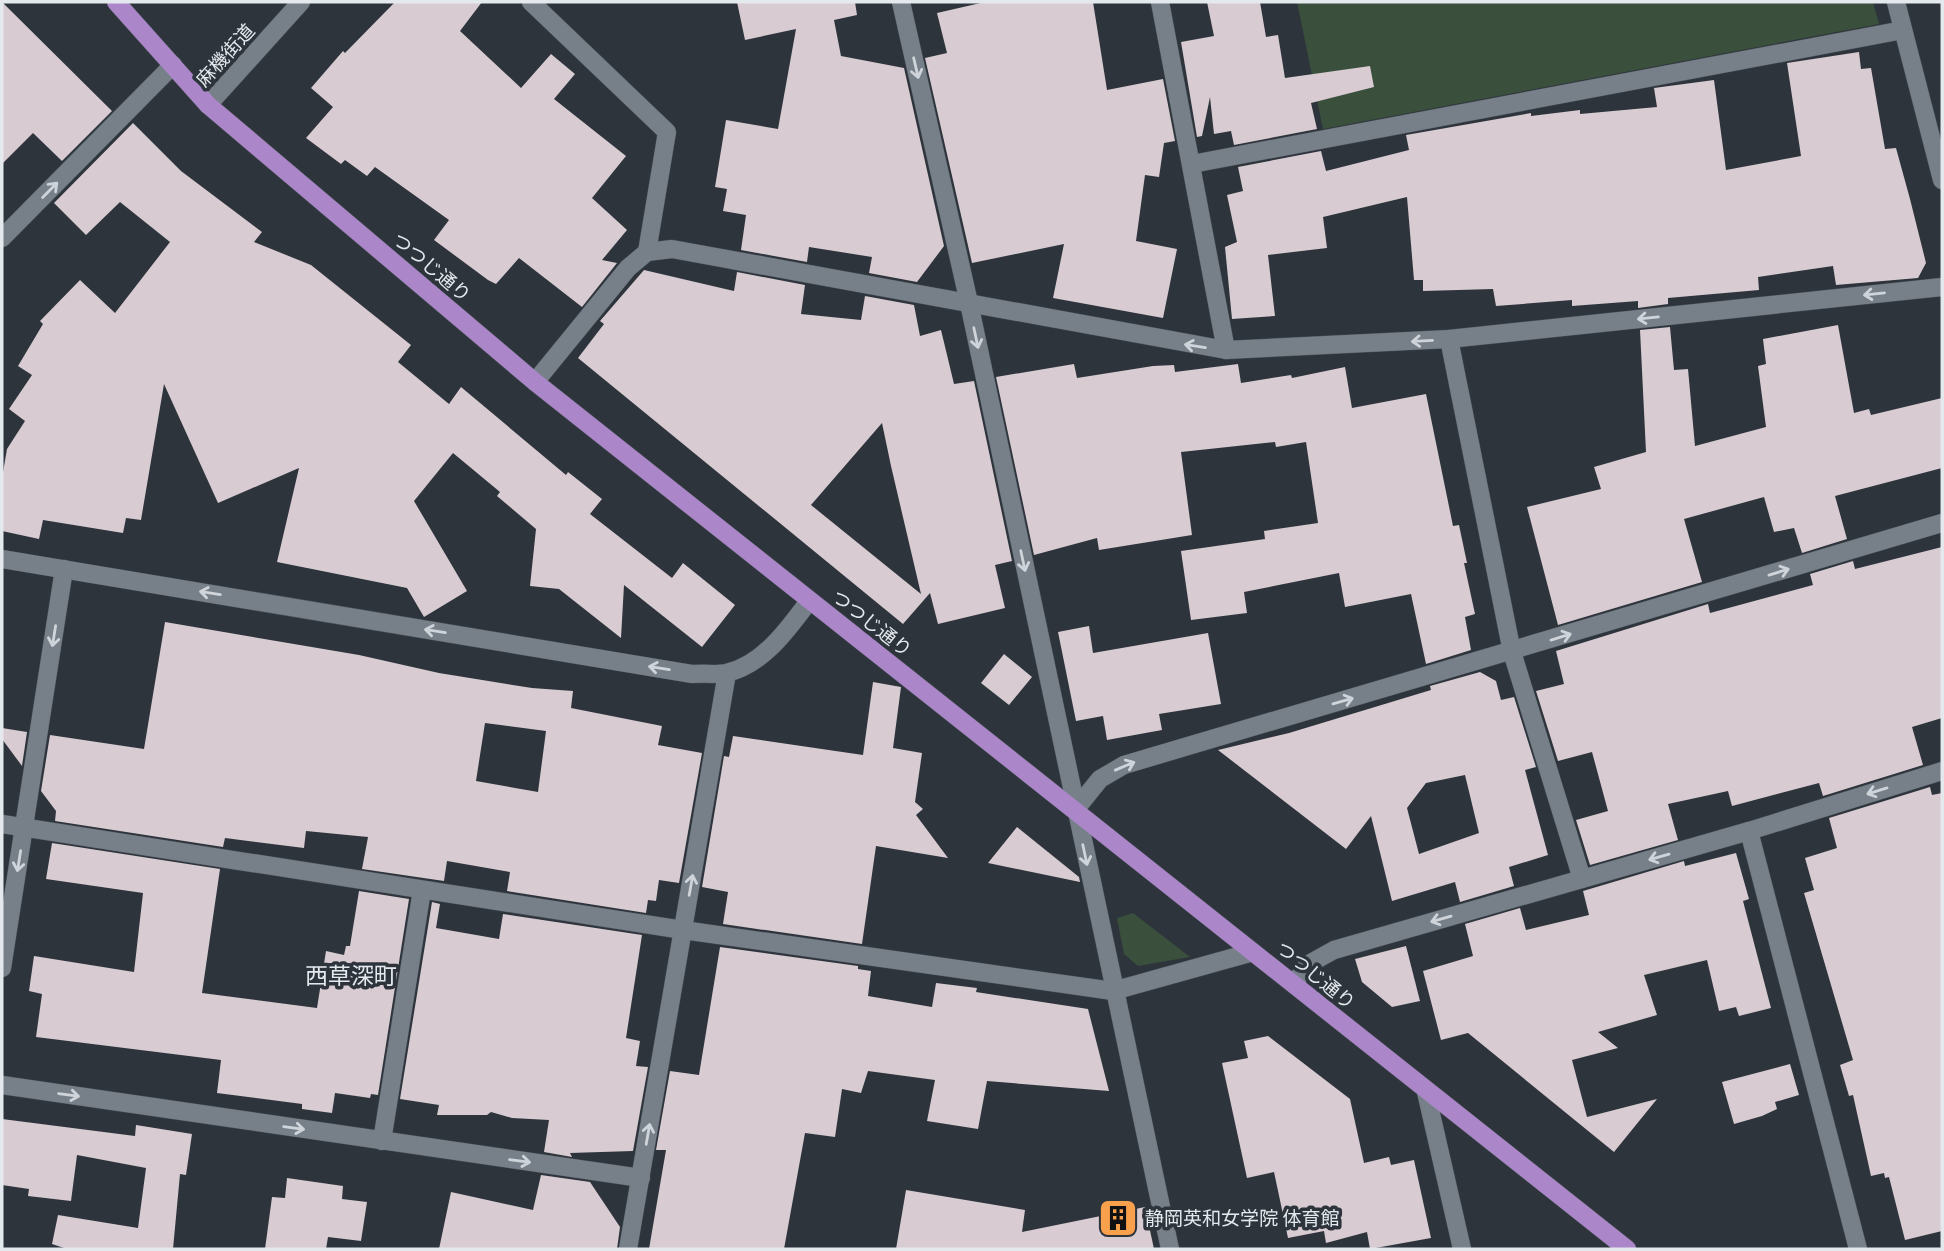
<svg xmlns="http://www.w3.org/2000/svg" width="1944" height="1251" font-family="'IBM Plex Sans','Noto Sans JP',sans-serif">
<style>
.green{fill:#3a4f3c}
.building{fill:#d8cbd1;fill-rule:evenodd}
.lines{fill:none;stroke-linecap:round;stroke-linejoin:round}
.minor-casing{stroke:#4b5158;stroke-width:19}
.major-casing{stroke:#4b5158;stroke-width:19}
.minor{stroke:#778089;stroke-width:18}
.major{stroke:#ab87c9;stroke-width:18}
.oneway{stroke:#ced4da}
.labels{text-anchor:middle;stroke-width:7;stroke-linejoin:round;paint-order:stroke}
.street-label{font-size:19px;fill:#e4e9ee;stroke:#2d343c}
.poi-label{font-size:19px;fill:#e4e9ee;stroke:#2d343c;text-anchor:start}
.quarter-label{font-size:23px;fill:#e4e9ee;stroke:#2d343c}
</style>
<rect width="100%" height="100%" fill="#2d343c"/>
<g class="green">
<path d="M1297 2H1873L1879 24 1323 129Z"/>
<path d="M1133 913 1190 957 1138 966 1124 954 1117 918Z"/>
</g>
<g class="building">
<path d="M2 2 112 111 62 161 33 133 2 164Z"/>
<path d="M395 2H482L460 31 521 88 551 54 575 74 554 99 626 156 592 198 627 230 602 260 617 263 582 307 519 258 496 284 488 280 434 240 449 220 375 167 367 176 345 160 341 164 306 138 333 107 311 88 343 51 345 53Z"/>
<path d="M737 2H855L857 15 834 20 841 56 904 68 944 246 917 282 869 273 872 257 809 247 807 262 741 250 746 215 723 211 727 189 715 187 726 120 778 129 796 29 745 40Z"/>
<path d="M985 2H1093L1107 90 1163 79 1175 141 1164 143 1159 177 1145 175 1136 241 1177 249 1163 318 1053 298 1064 244 972 263 925 58 947 53 937 13Z"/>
<path d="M1207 2H1260L1266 37 1278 35 1285 78 1370 66 1374 87 1311 103 1317 129 1234 145 1231 131 1214 134 1210 97 1202 136 1197 137 1181 42 1214 36Z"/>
<path d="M1859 52 1861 69 1871 68 1885 149 1896 148 1910 199 1926 263 1918 278 1836 285 1833 266 1758 277 1759 290 1668 298V304L1638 308V301L1572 306V300L1496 306 1493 289 1423 291V280H1414L1407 197 1323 217 1327 248 1268 255 1275 316 1232 319 1225 247 1237 242 1227 195 1243 191 1238 167 1321 151 1326 171 1409 150 1406 135 1531 113V116L1580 110V114L1657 107 1654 88 1714 80 1726 170 1801 156 1787 63Z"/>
<path d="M133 123 181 171 262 232 254 242 311 265 411 345 398 362 449 404 461 387 566 475 568 472 602 499 590 514 672 578 683 563 735 605 702 647 624 585 621 638 559 589 530 586 536 529 497 496 500 492 453 453 414 501 467 591 424 617 407 588 277 562 299 468 218 503 164 384 141 520 126 518 123 533 43 520 39 539 2 531V478L7 449 25 421 9 409 32 375 18 366 43 324 40 321 80 280 115 313 170 242 120 202 86 235 54 203Z"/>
<path d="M644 270 734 291 737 272 805 285 801 314 861 320 865 296 914 305 920 336 941 330 954 384 974 381 1012 561 995 565 1005 608 938 624 930 593 903 624 578 358 604 324 600 321ZM882 423 891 466 921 594 811 505Z"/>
<path d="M1838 325 1854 413 1869 409 1871 415 1942 398V468L1835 496 1847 539 1802 553 1794 528 1774 532 1764 497 1684 519 1702 582 1558 625 1527 507 1601 489 1594 467 1646 452 1640 330 1670 327 1674 370 1688 369 1695 446 1766 427 1758 366 1766 364 1763 339Z"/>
<path d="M1074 364 1077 378 1153 366 1174 365 1175 372 1238 364 1241 383 1291 375 1292 378 1345 367 1352 408 1426 394 1453 526 1459 525 1467 563H1464L1475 614 1465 617 1471 650 1426 664 1411 594 1345 607 1339 573 1244 592 1247 613 1191 620 1181 551 1265 539 1264 531 1318 523 1306 442 1276 447 1275 442 1181 452 1192 535 1099 550 1097 538 1034 555 996 377Z"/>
<path d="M1942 547V718L1912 727 1923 765 1823 796 1819 783 1732 806 1728 791 1668 804 1678 840 1590 865 1576 820 1608 811 1592 752 1558 761 1536 691 1564 684 1556 651 1708 604 1710 613 1813 585 1810 574 1853 561 1855 569Z"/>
<path d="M165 622 359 655 439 673 532 688 573 691 571 708 662 726 658 745 702 753 679 883 659 880 656 901 648 900 646 913 507 891 510 872 447 861 444 881 362 869 368 837 306 831 304 848 225 838 223 847 55 821 56 811 41 791 50 735 144 749ZM485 723 546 731 538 792 476 781Z"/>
<path d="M1089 626 1093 653 1208 633 1221 704 1159 714 1162 730 1107 740 1103 716 1076 721 1058 632Z"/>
<path d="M1004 654 1032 677 1009 705 981 683Z"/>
<path d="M1480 672 1496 681 1501 700 1514 697 1536 767 1525 770 1548 855 1509 867 1514 886 1460 902 1455 882 1392 901 1371 816 1346 849 1218 750 1289 733 1431 690 1430 686ZM1465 775 1479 833 1419 854 1407 808 1426 783Z"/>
<path d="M873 682 901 687 893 748 922 753 915 802 923 809 916 815 948 858 876 846 862 944 723 924 728 892 702 887 724 756 729 757 733 736 863 755Z"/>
<path d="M2 728 27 732 22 766 2 739Z"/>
<path d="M1930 787 1932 795 1942 793V1231L1905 1240 1889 1177 1885 1178 1884 1173 1871 1176 1853 1095 1849 1096 1840 1065 1853 1060 1804 893 1814 890 1805 858 1837 848 1829 818Z"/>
<path d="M1017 827 1079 877 1080 882 988 863Z"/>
<path d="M52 843 220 869 202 993 317 1008 326 951 344 955 346 946H350L359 891 409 899 378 1095 371 1094 370 1098 335 1093 332 1113 302 1109V1104L217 1093 221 1060 36 1037 42 994 29 991 34 956 134 972 143 893 46 879Z"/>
<path d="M1736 853 1749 899 1743 901 1771 1008 1739 1016 1736 1007 1719 1011 1707 960 1644 975 1657 1015 1598 1032 1618 1048 1572 1060 1587 1117 1657 1099 1614 1152 1468 1033 1441 1040 1423 971 1473 956 1465 924 1520 908 1526 930 1589 915 1583 891 1684 861 1685 866Z"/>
<path d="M432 902 440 904 436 928 499 939 503 914 642 935 626 1038 640 1041 636 1066 648 1067 633 1151 570 1153 572 1157 544 1152 549 1120 512 1118 491 1112 487 1115H437L439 1105 400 1099Z"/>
<path d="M1406 946 1420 1001 1392 1007 1362 982 1355 959Z"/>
<path d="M720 947 858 966V969L871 971 868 996 932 1007 936 983 977 988 976 992 1088 1009 1109 1091 987 1081 978 1129 927 1121 935 1080 868 1071 861 1093 842 1089 835 1137 805 1133 784 1249H649L666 1150H656L670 1071 699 1075Z"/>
<path d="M1268 1036 1350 1099 1364 1163 1389 1157 1391 1165 1414 1160 1431 1238 1370 1249 1367 1232 1326 1243 1324 1231 1288 1238 1274 1172 1247 1178 1222 1063 1248 1058 1244 1041Z"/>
<path d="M1790 1064 1799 1095 1775 1102 1777 1109 1762 1116 1734 1124 1722 1082Z"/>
<path d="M2 1119 135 1136 136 1125 192 1134 186 1175 180 1174 173 1249H67L52 1244 58 1215 138 1228 146 1168 77 1155 71 1201 28 1196 29 1189 2 1185Z"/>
<path d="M541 1175 590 1182 620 1227 617 1249H439L451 1192 533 1210Z"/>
<path d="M287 1178 343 1186 342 1199 367 1202 361 1241 328 1237 326 1249H265L272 1197 285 1198Z"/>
<path d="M906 1190 1025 1210 1022 1232 1145 1207 1154 1249H896Z"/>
</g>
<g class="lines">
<g class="minor-casing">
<g id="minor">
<path d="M531 2 667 132 647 252"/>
<path d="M901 2 969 303 1170 1249"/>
<path d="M1160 2 1226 350"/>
<path d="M1896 2 1942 180"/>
<path d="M208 105 301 2"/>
<path d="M1192 164 1903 30"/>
<path d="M2 238 173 65"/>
<path d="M1449 339 1512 652 1582 879"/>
<path d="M535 382 628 268 647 252 672 249 1226 350 1449 339 1942 287"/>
<path d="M2 559 692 674C703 673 715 675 726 673 763 665 788 629 809 601"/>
<path d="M1075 810 1100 779 1124 765 1942 523"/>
<path d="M2 824 683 930 1113 991 1253 952"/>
<path d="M1749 831 1858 1249"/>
<path d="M2 968 64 569"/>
<path d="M1294 984 1307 965 1334 950 1749 831 1942 771"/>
<path d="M2 1085 641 1178"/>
<path d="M1426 1092 1462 1249"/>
<path d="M382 1141 422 890"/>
<path d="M628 1249 727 673"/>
</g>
</g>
<g class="major-casing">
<path id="major" d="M116 2 208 105 535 382 1627 1249"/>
</g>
<use href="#minor" class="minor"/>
<use href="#major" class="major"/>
</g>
<defs><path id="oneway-shaft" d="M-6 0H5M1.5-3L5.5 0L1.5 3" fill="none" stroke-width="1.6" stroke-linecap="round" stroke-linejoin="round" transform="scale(1.75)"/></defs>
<g class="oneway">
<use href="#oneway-shaft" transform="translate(916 68) rotate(77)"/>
<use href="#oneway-shaft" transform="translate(50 190) rotate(-45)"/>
<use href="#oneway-shaft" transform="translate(1874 294) rotate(174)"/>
<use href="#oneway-shaft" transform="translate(1648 318) rotate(174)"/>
<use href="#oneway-shaft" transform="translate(976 338) rotate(78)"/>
<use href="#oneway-shaft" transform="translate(1422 341) rotate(177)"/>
<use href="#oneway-shaft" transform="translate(1195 346) rotate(-171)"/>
<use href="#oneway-shaft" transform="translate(1023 561) rotate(78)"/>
<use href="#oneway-shaft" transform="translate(1779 572) rotate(-17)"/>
<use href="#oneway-shaft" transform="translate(210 593) rotate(-171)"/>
<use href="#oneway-shaft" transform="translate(435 631) rotate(-171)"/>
<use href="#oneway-shaft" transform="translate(54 636) rotate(99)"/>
<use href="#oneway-shaft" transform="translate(1561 637) rotate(-17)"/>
<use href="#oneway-shaft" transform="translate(659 668) rotate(-171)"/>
<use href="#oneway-shaft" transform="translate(1343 701) rotate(-16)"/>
<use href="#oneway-shaft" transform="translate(1125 766) rotate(-23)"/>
<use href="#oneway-shaft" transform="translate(1877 791) rotate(163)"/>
<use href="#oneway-shaft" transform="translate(1085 855) rotate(78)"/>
<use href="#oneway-shaft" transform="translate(1659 857) rotate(164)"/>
<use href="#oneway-shaft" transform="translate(19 861) rotate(99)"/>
<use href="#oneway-shaft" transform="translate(691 885) rotate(-80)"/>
<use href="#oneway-shaft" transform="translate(1441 919) rotate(164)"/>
<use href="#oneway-shaft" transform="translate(69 1095) rotate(8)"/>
<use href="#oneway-shaft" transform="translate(294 1128) rotate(8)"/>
<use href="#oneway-shaft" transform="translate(648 1134) rotate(-80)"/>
<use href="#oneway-shaft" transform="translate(520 1161) rotate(8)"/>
</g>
<defs>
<g id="building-square" transform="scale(2.0125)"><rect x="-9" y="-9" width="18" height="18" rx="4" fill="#f9a04d" stroke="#2d343c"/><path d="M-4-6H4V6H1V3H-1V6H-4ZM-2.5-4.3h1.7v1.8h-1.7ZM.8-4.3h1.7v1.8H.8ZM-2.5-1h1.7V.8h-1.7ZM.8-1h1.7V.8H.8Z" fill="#111"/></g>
</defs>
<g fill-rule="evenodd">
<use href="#building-square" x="1118" y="1218"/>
</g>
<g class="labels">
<g class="street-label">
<text transform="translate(225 55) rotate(-48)" y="7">麻機街道</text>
<text transform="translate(432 267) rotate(40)" y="7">つつじ通り</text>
<text transform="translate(872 623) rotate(38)" y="7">つつじ通り</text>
<text transform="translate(1316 975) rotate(39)" y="7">つつじ通り</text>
</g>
<g class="poi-label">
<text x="1145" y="1225">静岡英和女学院 体育館</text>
</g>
<g class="quarter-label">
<text x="351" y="984">西草深町</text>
</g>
</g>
<rect width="1944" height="1251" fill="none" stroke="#e4e9ee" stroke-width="7"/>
</svg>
